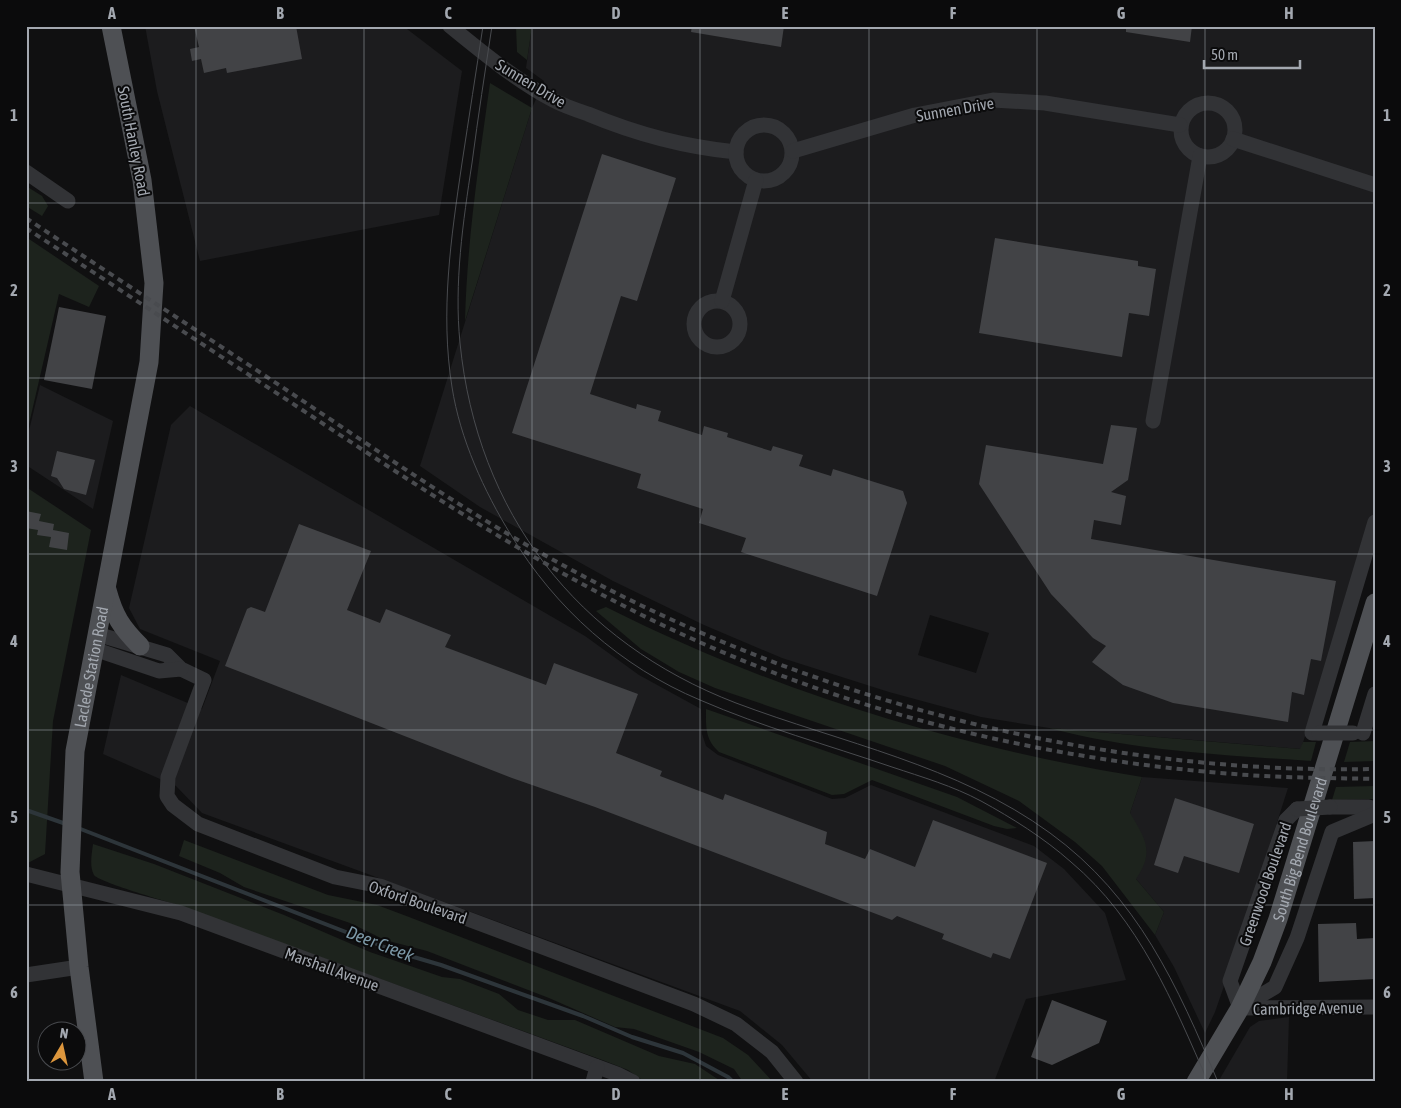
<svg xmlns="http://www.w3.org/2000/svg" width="1401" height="1108" font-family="'Asap Condensed',sans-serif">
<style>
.built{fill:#1c1c1e;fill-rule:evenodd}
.green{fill:#1d231d}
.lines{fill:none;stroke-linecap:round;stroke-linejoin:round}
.stream{stroke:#2d353a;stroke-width:4}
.building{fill:#424346}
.minor{stroke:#323336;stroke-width:15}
.major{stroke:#4e5054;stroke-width:19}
.tram{stroke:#494b4f;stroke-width:1}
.rail{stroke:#494b4f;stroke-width:4;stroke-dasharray:6 5;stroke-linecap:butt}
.minor-bridge{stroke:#323336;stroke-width:15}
.grid{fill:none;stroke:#a3a8b0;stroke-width:1;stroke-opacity:0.55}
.labels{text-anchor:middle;stroke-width:4;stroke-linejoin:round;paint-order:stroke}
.street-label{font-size:16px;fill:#a3a8b0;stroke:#0b0b0c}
.water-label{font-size:18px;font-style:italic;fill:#7d99a8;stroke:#0b0b0c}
.neatline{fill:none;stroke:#a3a8b0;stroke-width:2}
.grid-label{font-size:16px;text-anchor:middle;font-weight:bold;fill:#a3a8b0}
</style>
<rect width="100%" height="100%" fill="#101011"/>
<g class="built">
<path d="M145 26H403L462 71 439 215 200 261 157 91Z"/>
<path d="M532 26H1375V512L1301 749 1049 728 981 717 889 692 782 658 704 625 613 581 480 507 420 466 532 108 544 81 526 68ZM930 615 989 633 976 673 918 655Z"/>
<path d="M40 385 113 421 93 509 26 465V443Z"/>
<path d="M190 406 585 636 639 675 701 709 702 734 706 746 718 755 832 799 845 798 871 785 1034 846 1064 869 1105 913 1126 980 1026 999 994 1082H871L865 1080 864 1082H813L782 1045 740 1011 202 813 176 786 103 754 121 675 202 709 220 661 140 629 129 608 171 425Z"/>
<path d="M1142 777 1288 788 1231 966 1215 1012 1205 1033 1174 967 1155 935 1164 912 1136 879 1130 813Z"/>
<path d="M1289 1017 1287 1082H1218L1250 1027 1259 1021Z"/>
</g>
<g class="green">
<path d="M516 26H532L527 60 517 52Z"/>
<path d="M490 83 532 108 465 321C467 241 479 162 490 83Z"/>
<path d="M26 186 42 196 48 206 42 216 26 206Z"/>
<path d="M26 237 99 286 89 307 59 294 26 437Z"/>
<path d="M26 487 91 530 53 721 45 854 26 864Z"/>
<path d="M606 607C775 692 956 747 1142 777L1130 813C1145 838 1155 852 1136 879L1164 912 1155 935 1102 866 1075 842 1019 801 945 766 715 688 679 672 641 649 596 611Z"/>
<path d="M706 709 957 797 1017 828 1007 829 994 826 872 780 844 794 832 795 719 752C705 739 706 728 706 709Z"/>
<path d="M1049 728 1300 749 1303 742H1316L1311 761C1223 755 1135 751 1049 728Z"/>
<path d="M1375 741V761L1344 762 1350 742Z"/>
<path d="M1375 786V799L1332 800 1336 787Z"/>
<path d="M184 840 328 895 377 905 409 917 723 1038 748 1055 773 1082H743L734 1069 699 1052 634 1029 615 1027 549 998 427 951 385 940 350 923 244 887 220 873 179 856Z"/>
<path d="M93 844 154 864 284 915 370 952 442 977 460 979 499 994 518 1010 548 1020H575L659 1056 695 1064 722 1082H645L628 1070 605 1061 178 905C165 901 99 882 94 875 89 866 92 853 93 844Z"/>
</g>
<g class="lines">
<g class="stream">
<path d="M26 810 66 824"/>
<path d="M78 828 400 953 441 965 583 1016 632 1037 683 1053 728 1077 733 1082"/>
</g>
</g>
<g class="building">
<path d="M194 26H296L302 59 227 73 226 68 204 73 201 59 192 61 190 49 199 47Z"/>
<path d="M692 26H784L781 47 691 32Z"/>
<path d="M1126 26H1192L1190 42 1126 32Z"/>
<path d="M602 154 676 178 637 301 621 296 590 394 636 409 637 404 661 411 658 421 702 435 704 426 728 433 727 437 771 451 773 446 803 455 799 466 831 476 833 469 903 491 907 503 877 596 741 552 746 538 699 523 703 509 637 488 641 474 512 433Z"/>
<path d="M995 238 1138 261V266L1156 269 1149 316 1129 313 1122 357 979 333Z"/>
<path d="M59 307 106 316 92 389 44 380Z"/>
<path d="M1111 425 1137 428 1128 480 1111 492 1126 496 1121 525 1094 520 1091 539 1336 581 1321 661 1311 659 1304 695 1292 692 1288 722 1173 703 1123 685 1104 671 1092 662 1106 646 1093 638 1051 594 979 484 986 445 1103 464Z"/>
<path d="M57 451 95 460 86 495 64 489 57 478 51 476Z"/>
<path d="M26 511 41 514 39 521 54 524 53 530 69 533 67 550 49 547 51 537 37 535 38 530 26 528Z"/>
<path d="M299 524 371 551 347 610 380 623 386 609 451 635 445 647 546 685 554 663 638 694 616 753 662 771 660 776 723 800 725 794 827 832 825 844 865 859 870 849 915 867 933 820 1047 863 1010 959 993 953 991 958 942 939 944 934 897 916 892 920 595 807 512 778 225 666 247 609 251 607 265 612Z"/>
<path d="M1175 798 1254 824 1239 873 1184 856 1178 873 1154 865Z"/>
<path d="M1375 841V898L1354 899 1353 842Z"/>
<path d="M1356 923 1357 939 1375 938V979L1319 982 1318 924Z"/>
<path d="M1052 1000 1107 1021 1099 1043 1052 1065 1031 1057Z"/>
</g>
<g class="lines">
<g class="minor">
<path d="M450 26C483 53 516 80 553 100 564 106 576 110 588 114 636 134 684 147 736 152"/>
<circle cx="1208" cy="130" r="27"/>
<circle cx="764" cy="153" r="28"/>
<path d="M1233 139 1375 185"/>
<path d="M793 151 915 115 993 100 1045 103 1180 125"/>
<path d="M26 172 68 201"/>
<circle cx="717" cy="324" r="23"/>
<path d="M722 301 756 180"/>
<path d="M1153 421 1200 156"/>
<path d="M97 634 167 655 181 669 204 680 168 777 167 796 173 805 198 824 335 877 380 886 694 1004 736 1024 772 1052 796 1082"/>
<path d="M94 649 159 671 181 669"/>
<path d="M1319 733H1312L1375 522"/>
<path d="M1363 733 1375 694"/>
<path d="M1330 807H1369L1375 809"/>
<path d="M26 874 181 913 617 1074 633 1082"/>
<path d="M26 975 79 967"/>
<path d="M1240 1008 1275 987 1297 938 1332 832 1375 814"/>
<path d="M1240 1008 1230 981 1286 820 1297 809"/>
<path d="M1240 1008 1375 1007"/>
<path d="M593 1082 597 1067"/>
</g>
<g class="major">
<path d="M107 590C114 616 121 627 140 646"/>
<path id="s1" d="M94 1082 79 967 70 872 75 751 149 362 154 283 142 180 111 26"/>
<path id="s2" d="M1196 1082 1240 1008 1262 962 1278 919 1375 603"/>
</g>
<g class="tram">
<path d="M483 26C476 72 469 117 462 163 451 238 440 312 452 387 460 439 484 491 511 535 555 608 621 667 700 700 762 727 828 745 892 767 922 777 953 786 981 801 1012 818 1044 838 1071 862 1139 919 1173 1002 1208 1082"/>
<path d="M492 26C485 72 478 117 472 163 463 222 454 283 460 343 477 513 577 642 736 703 842 743 957 765 1050 833 1138 897 1177 985 1218 1082"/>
</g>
<g class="rail">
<path d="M26 218C113 276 201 333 288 391 377 450 465 512 559 563 803 698 1095 775 1375 769"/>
<path d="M26 228C122 291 217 354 313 417 444 504 574 589 720 651 891 724 1077 765 1263 776 1300 778 1337 778 1375 779"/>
</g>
<g class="minor-bridge">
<path d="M1319 733H1353"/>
<path d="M1297 809 1330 807"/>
</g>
</g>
<path class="grid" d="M196 26V1082M364 26V1082M532 26V1082M700 26V1082M869 26V1082M1037 26V1082M1205 26V1082M26 203H1375M26 378H1375M26 554H1375M26 730H1375M26 905H1375"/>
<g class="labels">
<g class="street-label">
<text transform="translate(531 83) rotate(31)" y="6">Sunnen Drive</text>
<text transform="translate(955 109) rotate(-10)" y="6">Sunnen Drive</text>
<text transform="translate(134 141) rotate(79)" y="6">South Hanley Road</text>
<text dy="6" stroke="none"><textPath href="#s1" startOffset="418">Laclede Station Road</textPath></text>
<text dy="6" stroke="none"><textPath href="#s2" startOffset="256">South Big Bend Boulevard</textPath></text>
<text transform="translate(1265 884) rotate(-71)" y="6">Greenwood Boulevard</text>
<text transform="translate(418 902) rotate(19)" y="6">Oxford Boulevard</text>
<text transform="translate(332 969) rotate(20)" y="6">Marshall Avenue</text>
<text transform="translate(1308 1008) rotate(-1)" y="6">Cambridge Avenue</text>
</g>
<g class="water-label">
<text transform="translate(380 944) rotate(21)" y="6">Deer Creek</text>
</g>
</g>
<rect width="1401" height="1108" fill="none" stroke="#0b0b0c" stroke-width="55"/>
<g transform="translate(62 1046) rotate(9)"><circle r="24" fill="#0b0b0c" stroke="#484a4e"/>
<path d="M0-4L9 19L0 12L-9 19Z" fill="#dc963d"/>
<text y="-8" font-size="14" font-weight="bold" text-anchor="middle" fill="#a3a8b0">N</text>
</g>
<path d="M1204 60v8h96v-8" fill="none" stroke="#a3a8b0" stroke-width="2.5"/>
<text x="1211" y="60" font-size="15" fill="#a3a8b0" stroke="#0b0b0c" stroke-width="4" paint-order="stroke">50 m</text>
<rect x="28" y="28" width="1346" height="1052" class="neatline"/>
<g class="grid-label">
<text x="112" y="19">A</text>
<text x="280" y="19">B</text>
<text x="448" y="19">C</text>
<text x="616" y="19">D</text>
<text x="785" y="19">E</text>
<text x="953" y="19">F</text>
<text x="1121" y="19">G</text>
<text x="1289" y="19">H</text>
<text x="14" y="121">1</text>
<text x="1387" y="121">1</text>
<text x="14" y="296">2</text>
<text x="1387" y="296">2</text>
<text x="14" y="472">3</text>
<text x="1387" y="472">3</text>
<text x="14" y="647">4</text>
<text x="1387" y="647">4</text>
<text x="14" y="823">5</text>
<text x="1387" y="823">5</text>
<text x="14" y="998">6</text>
<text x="1387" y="998">6</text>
<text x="112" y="1100">A</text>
<text x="280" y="1100">B</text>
<text x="448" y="1100">C</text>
<text x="616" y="1100">D</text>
<text x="785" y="1100">E</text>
<text x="953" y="1100">F</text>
<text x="1121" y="1100">G</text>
<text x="1289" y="1100">H</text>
</g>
</svg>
